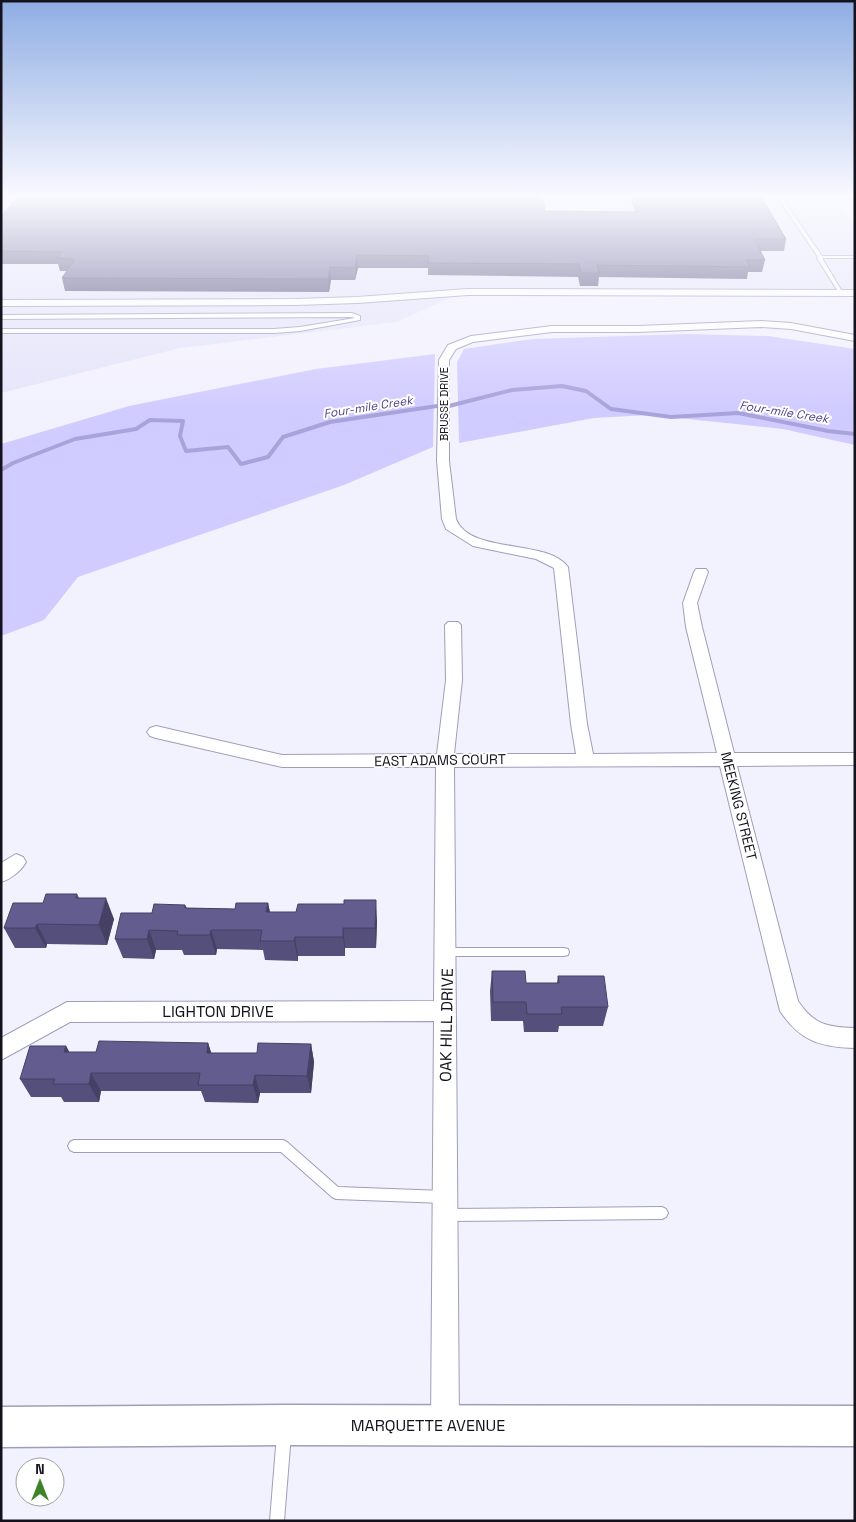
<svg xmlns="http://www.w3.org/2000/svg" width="856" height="1522" font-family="'Space Grotesk',sans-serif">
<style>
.built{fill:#e5e4fa}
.green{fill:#d1ccff}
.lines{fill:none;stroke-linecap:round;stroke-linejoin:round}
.stream{stroke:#a9a3dc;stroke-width:4}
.lane-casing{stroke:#a09dba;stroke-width:2}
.street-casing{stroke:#a09dba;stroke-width:2}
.secondary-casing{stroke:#a09dba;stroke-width:3}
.lane{fill:#fff;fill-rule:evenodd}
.street{fill:#fff;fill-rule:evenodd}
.secondary{fill:#fff;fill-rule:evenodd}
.wall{fill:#544f7b}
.shaded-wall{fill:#454064}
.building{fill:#625c8f;stroke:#454064}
.labels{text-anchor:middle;stroke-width:4;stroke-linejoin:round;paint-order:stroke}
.far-street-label{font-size:11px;fill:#14131d;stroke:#fff}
.far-water-label{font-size:12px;font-style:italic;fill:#504389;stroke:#fff}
.street-label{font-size:14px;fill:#14131d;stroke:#fff}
.near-street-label{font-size:16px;fill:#14131d;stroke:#fff}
</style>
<rect width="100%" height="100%" fill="#f2f1fe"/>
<path class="built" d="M1 195H833L855 224V294L456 295 397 322 180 348 1 393Z"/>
<g class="green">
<path d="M686 334 768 336 855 349V445L783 429 649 415 594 418 459 443 457 362 464 349 533 339Z"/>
<path d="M435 354 433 447 344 485 78 577 44 620 1 636V444L129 406 316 369Z"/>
</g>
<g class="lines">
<g class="stream">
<path d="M449 406 512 390 562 386 586 391 611 409 671 417 738 413 828 431 855 434"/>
<path d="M1 470 13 463 75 439 136 429 150 420 183 421 180 436 186 451 228 447 241 464 268 457 283 437 330 422 437 406"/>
</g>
<g class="lane-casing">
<g id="lane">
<path d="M776 195H780L822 256H855V258H822L843 293V294L839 293 817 258 818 257Z"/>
<path d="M846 195H850L855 201V205Z"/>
<path d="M352 313 360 316V320L300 331 274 333H1V329H274L300 327 355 318 352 317 1 319V315Z"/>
<path d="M447 948H564L568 949 569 952 568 955 564 956H447L443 955 442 952 443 949Z"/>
<path d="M74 1140H283L287 1142 338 1187 444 1191 448 1193 450 1197 448 1201 444 1203 336 1199 332 1197 281 1152H74L70 1150 68 1146 70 1142Z"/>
<path d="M662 1207 666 1209 668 1213 666 1217 662 1219 447 1221 443 1219 441 1215 443 1211 447 1209Z"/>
<path d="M284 1427 289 1429 291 1434 284 1521H270L277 1434 279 1429Z"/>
</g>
</g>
<g class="street-casing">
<g id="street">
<path d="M468 289 855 290V296L468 295 357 303 296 305 1 306V300L296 299 357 297Z"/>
<path d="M761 321 791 323 855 335V341L791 329 761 327 638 332H552L473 342 456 349 449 360V461L456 519C470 555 547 538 568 567L587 724 593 754 717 753 686 627 683 603 694 572 696 569H706L708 572 697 603 702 627 734 753H855V765L737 766 798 1001C814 1025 827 1027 855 1028V1048C820 1047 800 1041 780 1011L720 766 454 767 459 1425 455 1435 445 1439 435 1435 431 1425 434 1021 70 1022 1 1060V1038L67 1002 434 1001 436 767H282L156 738 150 736 147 732 150 728 156 726 282 755 437 754 446 680 445 625 448 622H458L461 625 462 680 454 754H576L571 724 554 568 536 559 473 546 446 529 442 519 437 461 439 360 448 345 471 336 552 326H638Z"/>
<path d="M16 854 23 857 26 862C21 871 11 879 1 882V863Z"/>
</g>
</g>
<g class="secondary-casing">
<path id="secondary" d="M284 1405 855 1406V1446L284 1445 1 1447V1407Z"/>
</g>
<use href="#lane" class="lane"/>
<use href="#street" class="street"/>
<use href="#secondary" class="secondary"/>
</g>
<g class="wall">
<path d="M632 195H760L786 239 784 251H760L765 260 762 272H748L747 279 599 277 598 286H580L578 277 428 275V268H358L355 280H331L329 292 65 291 62 278 67 271H60L58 264H1V216L540 200 545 211 635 212 631 201Z"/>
<path d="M77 894 79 898 114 919 107 945 47 944 46 948H15L4 928 43 903Z"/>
<path d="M268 903 270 912 377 920 376 948H345V956H298V961L265 960 263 950 217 949 216 955H184L182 950H156L154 959 123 958 115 939 152 913 185 905 187 908 235 909Z"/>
<path d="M492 971 526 983H557L558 976 608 1007 603 1026H559L558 1032H524L523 1021H491L490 991Z"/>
<path d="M208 1043 211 1053H257L311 1044 314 1062 311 1093H260L258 1103 205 1102 201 1091H101L99 1102H64L61 1097H31L20 1079 66 1046 69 1052H96Z"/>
</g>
<g class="shaded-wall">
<path d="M357 255 358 268 355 280V268Z"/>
<path d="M330 267 331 280 329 292 328 279Z"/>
<path d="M106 898 114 919 107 945 99 925Z"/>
<path d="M376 900 377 920 376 948 375 928Z"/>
<path d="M268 903 272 923 266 912Z"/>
<path d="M37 924 47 944 46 948 35 928Z"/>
<path d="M343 928 345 948V956L343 937Z"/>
<path d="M149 930 156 950 154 959 147 939Z"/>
<path d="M211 930 217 949 216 955 210 935Z"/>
<path d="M295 937 298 956V961L294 941Z"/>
<path d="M208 1043 214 1061 207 1053Z"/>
<path d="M311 1044 314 1062 311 1093 307 1076Z"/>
<path d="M66 1046 76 1064 64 1052Z"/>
<path d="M91 1073 101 1091 99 1102 89 1084Z"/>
<path d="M255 1075 260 1093 258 1103 253 1085Z"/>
</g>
<g class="building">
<path d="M20 195H539L540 200H543L545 211 640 212 635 195H760L786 239H754L765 260H746L750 267 597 265 599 273H581L579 264 428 263 429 256 357 255 355 268 330 267 328 279 62 278 75 259 57 258 62 252 1 251V216Z"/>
<path d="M46 894H77L76 898H106L99 925 37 924 35 928H4L13 903H43Z"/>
<path d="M344 900H376L375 928H343V937H295L294 941H260L262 930H211L210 935H177L178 931 149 930 147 939H115L121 913H152L154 904 185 905V908L235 909 236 903H268L266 912H296L298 904H344Z"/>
<path d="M492 971H525L526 983H559L558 976H604L608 1007H561L562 1014H527L526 1002H493Z"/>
<path d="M99 1041 208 1043 207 1053H257L258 1043 311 1044 307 1076 255 1075 253 1085H198L200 1073H91L89 1084H53L55 1079H20L30 1046H66L64 1052H96Z"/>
</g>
<linearGradient id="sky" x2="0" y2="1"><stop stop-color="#8fade3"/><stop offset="0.48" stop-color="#f9f9ff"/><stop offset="1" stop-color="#f9f9ff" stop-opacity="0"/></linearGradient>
<rect width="856" height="408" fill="url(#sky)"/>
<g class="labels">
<g class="far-street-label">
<text transform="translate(444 404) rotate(-90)" y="4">BRUSSE DRIVE</text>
</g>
<g class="far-water-label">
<text transform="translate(368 407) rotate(-9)" y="4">Four-mile Creek</text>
<text transform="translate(784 412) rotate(9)" y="4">Four-mile Creek</text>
</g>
<g class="street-label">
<text transform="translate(440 760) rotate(-1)" y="5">EAST ADAMS COURT</text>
<text transform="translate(739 806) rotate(76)" y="5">MEEKING STREET</text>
</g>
<g class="near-street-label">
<text x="218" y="1017">LIGHTON DRIVE</text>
<text transform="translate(446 1025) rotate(-89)" y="6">OAK HILL DRIVE</text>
<text x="428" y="1431">MARQUETTE AVENUE</text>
</g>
</g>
<rect width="856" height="1522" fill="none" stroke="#14131d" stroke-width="5"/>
<g transform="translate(40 1482)"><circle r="24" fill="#ffffff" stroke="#a1a1a5"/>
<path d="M0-4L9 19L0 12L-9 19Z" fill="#3e8328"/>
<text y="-8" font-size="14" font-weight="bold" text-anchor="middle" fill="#14131d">N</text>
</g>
</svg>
